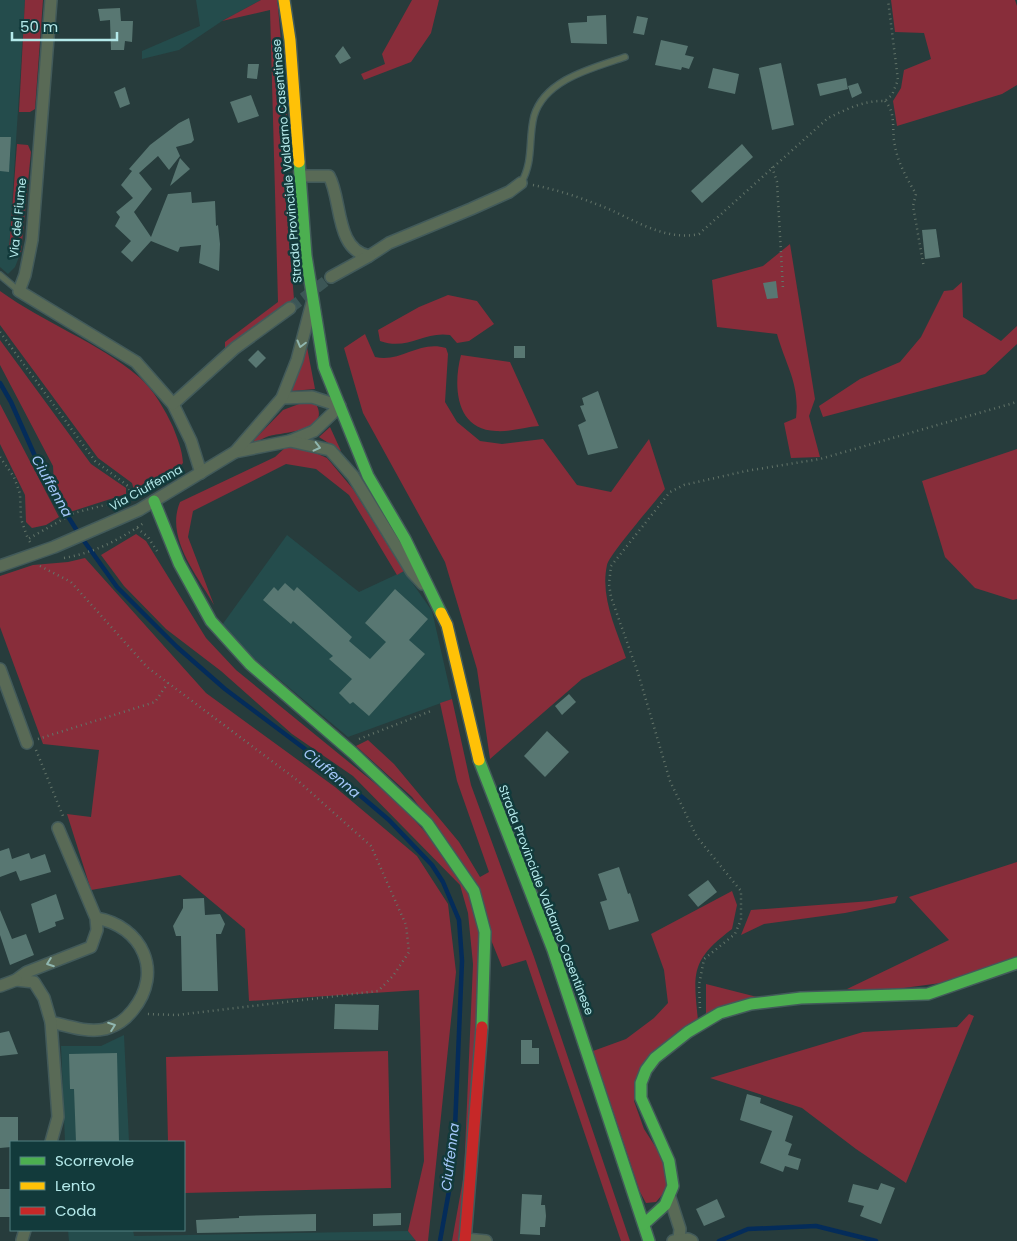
<svg xmlns="http://www.w3.org/2000/svg" width="1017" height="1241" font-family="Poppins,sans-serif">
<style>
.built{fill:#244c4c}
.green{fill:#882d3a}
.lines{fill:none;stroke-linecap:round;stroke-linejoin:round}
.stream{stroke:#042c5a;stroke-width:4.5}
.building{fill:#587772}
.street-tunnel{stroke:#3c5656;stroke-width:11;stroke-dasharray:11 5.5;stroke-linecap:butt}
.lane-casing{stroke:#425a5a;stroke-width:8}
.street-casing{stroke:#425a5a;stroke-width:14}
.fast-casing{stroke:#425a5a;stroke-width:14}
.slow-casing{stroke:#425a5a;stroke-width:14}
.jam-casing{stroke:#425a5a;stroke-width:14}
.path{stroke:#637469;stroke-width:2.5;stroke-dasharray:1 4;stroke-linecap:butt}
.lane{stroke:#596a56;stroke-width:5.5}
.street{stroke:#596a56;stroke-width:11}
.fast{stroke:#4caf50;stroke-width:11}
.slow{stroke:#ffc107;stroke-width:11}
.jam{stroke:#c62828;stroke-width:11}
.oneway{stroke:#90b6af}
.labels{text-anchor:middle;stroke-width:5;stroke-linejoin:round;paint-order:stroke}
.street-label{font-size:12px;fill:#b4e9ea;stroke:#123a3b}
.water-label{font-size:14px;font-style:italic;fill:#a4c7f9;stroke:#123a3b}
</style>
<rect width="100%" height="100%" fill="#273c3c"/>
<g class="built">
<path d="M0 0H25L9 251 21 252 15 267 8 274 0 267Z"/>
<path d="M196 0H261L222 21 179 50 142 59V51L200 26Z"/>
<path d="M287 535 359 592 404 571 432 611 452 699 348 737 250 655 222 625Z"/>
<path d="M124 1035 129 1142H65L61 1046H101Z"/>
<path d="M68 1230H133L134 1236 408 1231 416 1240 69 1241Z"/>
</g>
<g class="green">
<path d="M25 0H43L35 109 30 112H19Z"/>
<path d="M261 0H277L278 7 287 113 284 180 294 299 225 350V342L278 302 270 10 222 21Z"/>
<path d="M412 0H439L431 33 411 62 364 80 361 74 385 64 382 54Z"/>
<path d="M891 0H1015L1017 6V85L1002 94 897 126 893 101 901 88 904 70 931 59 924 33 895 32Z"/>
<path d="M17 144 28 145 31 152 21 252 9 251Z"/>
<path d="M790 244 815 399 809 416 820 457 791 458 784 423 796 418C800 384 786 366 777 334L717 327 712 280 763 266Z"/>
<path d="M962 282 963 317 1001 341 1017 326V344L985 374 823 417 819 406 860 379 900 362 921 337 944 291 953 290Z"/>
<path d="M0 291C44 323 98 342 139 377 154 390 165 410 173 427 178 440 182 449 183 463L167 480 140 495 135 494 132 483 98 458 0 325Z"/>
<path d="M448 295 477 301 494 324 469 341 457 343 450 335C423 331 408 351 380 341L378 330 419 307Z"/>
<path d="M365 334 375 357C401 363 419 340 446 348L448 354 445 402 457 422 480 441 502 444 543 439 577 485 611 492 649 439 665 489C655 502 609 555 607 565 600 597 616 629 626 658L582 679 490 759 477 669 445 562 363 413 344 348Z"/>
<path d="M0 340 91 464 126 488V494L70 512 54 484 53 466 0 365Z"/>
<path d="M306 342 315 389 292 391Z"/>
<path d="M461 355 510 362 539 426C525 427 510 432 496 431 455 430 453 385 461 355Z"/>
<path d="M307 401 316 404C331 431 285 432 269 436 264 438 259 440 255 443L254 440 283 410Z"/>
<path d="M0 404 59 517 46 525 32 528 26 522 25 495 0 444Z"/>
<path d="M330 427 341 451 319 437Z"/>
<path d="M287 446 302 447 327 458 353 489 404 571 397 575 349 495 316 469 286 464 193 511 188 537 214 605C197 575 165 538 180 502L275 457Z"/>
<path d="M1017 449V599L1013 600 975 588 945 557 922 481Z"/>
<path d="M136 534 146 541 206 638 236 670 399 803 443 852 470 892 481 933 480 1024 461 1241H452L464 1174 473 964 468 913 460 885 353 776 292 734 221 671 166 629 124 586 101 555Z"/>
<path d="M85 558 206 693 335 787 417 856 448 904 456 972 428 1241H416L408 1231 424 1161 419 990 249 1001 245 929 180 875 91 890 67 814 91 817 99 750 43 744 0 627V576L33 565 68 562Z"/>
<path d="M452 699 471 785 534 957 630 1241H621L526 960 502 967 457 856 412 797 356 746 368 740 394 764 459 842 480 877 489 872 457 781 440 703Z"/>
<path d="M1017 862V959L941 983 881 991 847 989 949 940 909 897Z"/>
<path d="M732 891 737 905 732 929C691 960 693 972 698 1020L652 1055 634 1101 644 1129 664 1160 667 1189 656 1202 646 1203 640 1192 593 1051 626 1039 654 1018 668 1003 664 970 651 934Z"/>
<path d="M898 896 895 903 845 913 764 924 741 935 751 910 871 901Z"/>
<path d="M706 984 761 998 706 1016Z"/>
<path d="M969 1014 974 1016 906 1183 856 1149 802 1108 710 1078 863 1032 957 1027Z"/>
<path d="M388 1051 391 1188 184 1193V1142H168L166 1057Z"/>
</g>
<g class="lines">
<g class="stream">
<path d="M0 383 11 402 46 481 79 534 117 587 177 647 225 689 309 752 389 820 432 865 443 882 459 920 462 961 455 1128 449 1191 440 1241"/>
<path d="M719 1241 748 1229 816 1226 876 1241"/>
</g>
</g>
<g class="building">
<path d="M120 8 121 21H133L132 42 125 41 124 50H111L110 20 100 21 98 9Z"/>
<path d="M606 15 607 44 571 43 568 23 587 22V16Z"/>
<path d="M637 16 648 18 644 35 633 33Z"/>
<path d="M661 40 688 46 685 55 694 57 689 69 682 67 681 70 655 65Z"/>
<path d="M343 46 351 58 340 64 335 56Z"/>
<path d="M781 63 794 125 772 130 759 68Z"/>
<path d="M248 64H259L257 79 247 78Z"/>
<path d="M713 68 739 74 735 94 708 88Z"/>
<path d="M846 78 848 89 820 96 817 84Z"/>
<path d="M858 83 862 93 852 98 848 86Z"/>
<path d="M125 87 130 104 120 108 114 92Z"/>
<path d="M251 95 259 116 238 123 230 102Z"/>
<path d="M189 118 194 140 191 143 176 147 180 156 169 170 158 156 139 173 152 189 134 212 151 237 168 194 191 192 192 203 215 201 216 226 218 225 220 244 219 271 199 263 201 245 180 247 178 252 151 241 132 262 121 252 131 241 115 226 120 217 116 212 133 198 121 185 132 171 129 169 150 145 179 123Z"/>
<path d="M0 137H11L9 172 0 171Z"/>
<path d="M742 144 753 157 702 203 691 191Z"/>
<path d="M180 158 190 169 170 186Z"/>
<path d="M936 229 940 257 925 259 922 230Z"/>
<path d="M776 281 778 298 767 299 763 283Z"/>
<rect x="514" y="346" width="11" height="12"/>
<path d="M258 350 266 358 256 368 248 360Z"/>
<path d="M598 391 618 448 588 455 578 425 586 421 580 406 584 405 582 398Z"/>
<path d="M285 583 294 591 297 587 352 637 349 641 370 659 386 642 365 623 395 589 428 619 409 640 425 654 369 716 353 702 350 704 339 693 352 679 329 659 333 656 293 621 291 624 263 600 274 587 278 591Z"/>
<path d="M569 694 576 702 562 715 555 706Z"/>
<path d="M547 731 569 752 545 777 524 756Z"/>
<path d="M9 848 12 859 29 853 31 859 45 854 51 872 20 881 16 871 0 877V851Z"/>
<path d="M619 867 628 894 630 893 639 921 609 930 600 902 607 900 598 874Z"/>
<path d="M708 880 717 892 698 907 688 895Z"/>
<path d="M56 894 64 919 55 922 56 926 39 933 31 904Z"/>
<path d="M204 898 205 915 220 914 225 924 221 934H216L218 991H182L181 936H176L173 926 183 908V899Z"/>
<path d="M0 910 12 939 26 934 34 955 10 965 0 935Z"/>
<path d="M335 1004 379 1005 378 1030 334 1029Z"/>
<path d="M9 1031 18 1054 0 1056V1033Z"/>
<path d="M521 1040H532V1048H539V1064H521Z"/>
<path d="M117 1053 119 1142H76L74 1089H70L69 1054Z"/>
<path d="M747 1094 761 1098 760 1103 793 1116 785 1141 792 1144 788 1155 801 1159 798 1170 785 1166 783 1172 760 1163 772 1131 740 1120Z"/>
<path d="M0 1117H18V1142H11V1147L0 1148Z"/>
<path d="M881 1183 895 1188 881 1224 860 1216 864 1206 848 1202 853 1184 878 1190Z"/>
<rect x="0" y="1189" width="11" height="28"/>
<path d="M522 1194 542 1195 541 1205H545L546 1216 545 1227H540V1235L520 1234Z"/>
<path d="M717 1199 725 1217 704 1226 696 1209Z"/>
<path d="M401 1213V1225L373 1226V1214Z"/>
<path d="M316 1214V1231L197 1233 196 1220 239 1218V1216Z"/>
</g>
<g class="lines">
<path class="street-tunnel" d="M290 308 331 277"/>
<g class="lane-casing">
<g id="lane">
<path d="M521 183C534 161 528 139 534 116 545 79 593 68 625 57"/>
<path d="M0 275 19 291"/>
</g>
</g>
<g class="street-casing">
<g id="street">
<path d="M51 0 32 240 25 275 19 291 136 362 173 404 191 441 201 473"/>
<path d="M300 176H329C342 199 335 250 369 256L389 243 471 209 509 192 521 183"/>
<path d="M331 277 369 256"/>
<path d="M282 398 312 397 340 406 314 431 290 441"/>
<path d="M173 404 235 348 290 308"/>
<path d="M235 452 290 441 330 450 353 476 412 572 423 584"/>
<path d="M0 566 54 547 139 510 235 452 282 398 297 360 312 303"/>
<path d="M0 669 27 743"/>
<path d="M58 828 96 918 97 930 91 947 27 972 16 980 34 982 44 998 51 1022C68 1026 88 1033 105 1029 118 1025 125 1020 133 1010 164 972 142 926 96 918"/>
<path d="M0 986 16 980"/>
<path d="M51 1142 58 1117 51 1022"/>
<path d="M670 1198 680 1229 679 1239"/>
<path d="M465 1239 486 1241"/>
<path d="M22 1240 25 1230"/>
<path d="M673 1241 688 1239 692 1241"/>
</g>
</g>
<g class="fast-casing">
<g id="fast">
<path d="M299 162 306 256 324 367 368 476 405 539 441 613"/>
<path d="M154 501 179 563 211 621 250 664 353 753 427 823 474 891 485 932 482 1027"/>
<path d="M479 760 553 950 649 1241"/>
<path d="M644 1224 665 1205 673 1186 669 1161 641 1098V1083L646 1070 655 1058 688 1032 720 1013 751 1004 801 998 928 994 1017 963"/>
</g>
</g>
<g class="slow-casing">
<g id="slow">
<path d="M284 0 290 40 299 162"/>
<path d="M441 613 447 625 479 760"/>
</g>
</g>
<g class="jam-casing">
<path id="jam" d="M465 1241 482 1027"/>
</g>
<g class="path">
<path d="M885 101C897 114 891 130 895 146 898 163 907 179 916 194L913 206 924 268"/>
<path d="M772 167 777 182 783 289"/>
<path d="M533 185C554 189 576 196 596 204 630 216 662 242 699 234L828 118C845 110 864 100 885 101L892 95 898 80 888 0"/>
<path d="M0 332 95 461 128 486 133 500"/>
<path d="M0 457 14 477 20 494 21 519 28 539"/>
<path d="M137 528 148 537 157 551"/>
<path d="M30 542 28 539 74 513 132 498"/>
<path d="M64 558C93 553 120 540 145 522"/>
<path d="M40 566 71 582 147 667 297 780 371 846 406 925 409 952 393 976 378 991 177 1015 145 1014"/>
<path d="M38 739 155 702 168 683"/>
<path d="M359 739 431 711"/>
<path d="M36 750 63 816"/>
<path d="M700 1008 699 985 704 959 735 934 741 920V891L697 837 670 781 638 673 611 597 609 584 611 566 670 492 684 485 746 471 820 459 1017 402"/>
</g>
<use href="#lane" class="lane"/>
<use href="#street" class="street"/>
<use href="#fast" class="fast"/>
<use href="#slow" class="slow"/>
<use href="#jam" class="jam"/>
</g>
<defs><path id="oneway-chevron" d="M-2-3.5L2.5 0L-2 3.5" fill="none" stroke-width="1.6" stroke-linecap="round" stroke-linejoin="round" transform="scale(1.25)"/></defs>
<g class="oneway">
<use href="#oneway-chevron" transform="translate(301 344) rotate(105)"/>
<use href="#oneway-chevron" transform="translate(317 447) rotate(14)"/>
<use href="#oneway-chevron" transform="translate(50 963) rotate(160)"/>
<use href="#oneway-chevron" transform="translate(112 1026) rotate(-20)"/>
</g>
<g class="labels">
<g class="street-label">
<text transform="translate(287 161) rotate(-95)" y="4">Strada Provinciale Valdarno Casentinese</text>
<text transform="translate(18 218) rotate(-84)" y="4">Via del Fiume</text>
<text transform="translate(146 488) rotate(-29)" y="4">Via Ciuffenna</text>
<text transform="translate(546 900) rotate(69)" y="4">Strada Provinciale Valdarno Casentinese</text>
</g>
<g class="water-label">
<text transform="translate(52 486) rotate(61)" y="5">Ciuffenna</text>
<text transform="translate(332 773) rotate(40)" y="5">Ciuffenna</text>
<text transform="translate(450 1157) rotate(-83)" y="5">Ciuffenna</text>
</g>
</g>
<rect x="10" y="1141" width="175" height="90" fill="#123a3b" stroke="#538081"/>
<rect x="20" y="1157" width="25" height="8" fill="#4caf50" stroke="#538081"/>
<text x="55" y="1166" font-size="15" fill="#b4e9ea">Scorrevole</text>
<rect x="20" y="1182" width="25" height="8" fill="#ffc107" stroke="#538081"/>
<text x="55" y="1191" font-size="15" fill="#b4e9ea">Lento</text>
<rect x="20" y="1207" width="25" height="8" fill="#c62828" stroke="#538081"/>
<text x="55" y="1216" font-size="15" fill="#b4e9ea">Coda</text>
<path d="M12 32v8h105v-8" fill="none" stroke="#b4e9ea" stroke-width="2.5"/>
<text x="20" y="32" font-size="15" fill="#b4e9ea" stroke="#123a3b" stroke-width="4" paint-order="stroke">50 m</text>
</svg>
